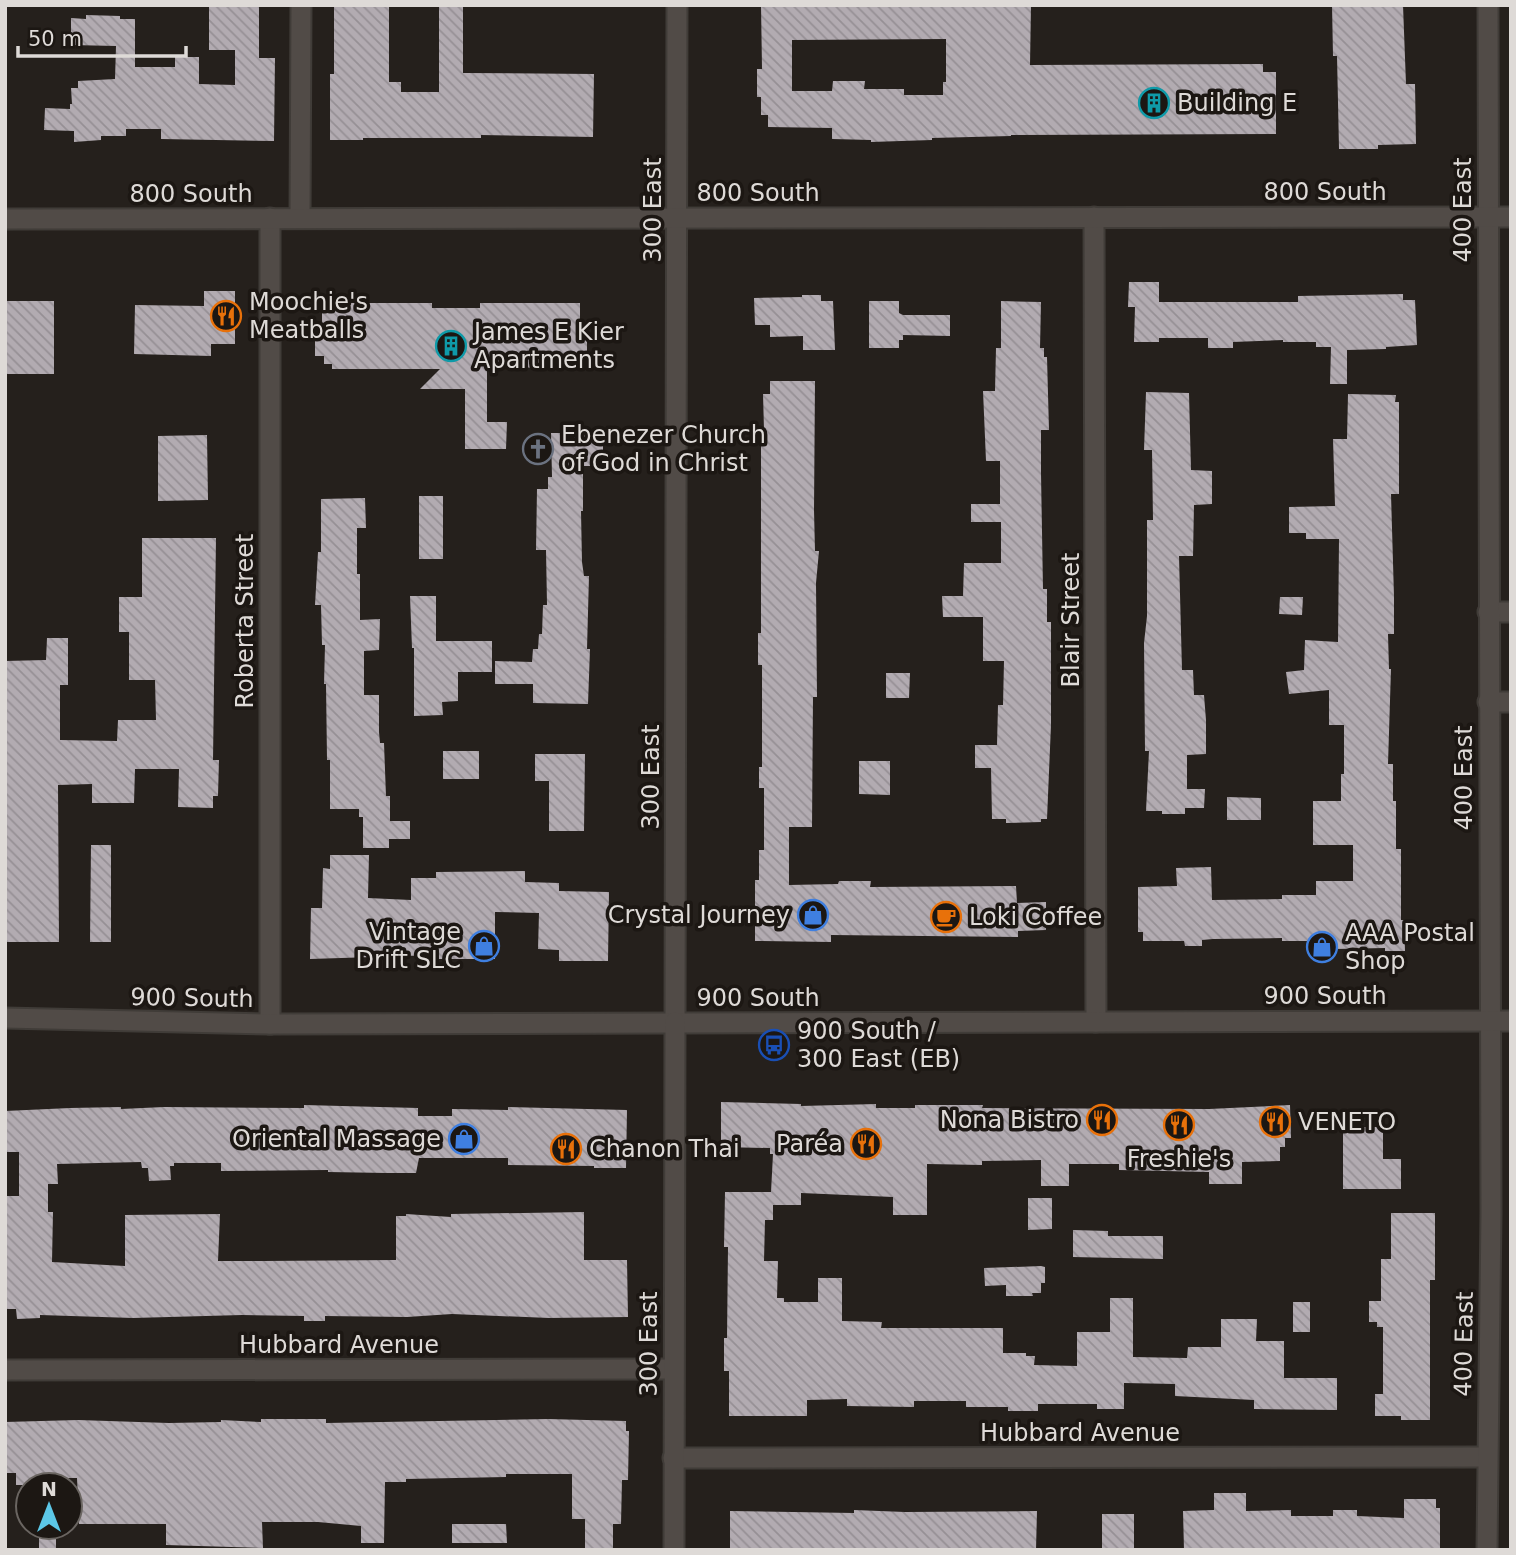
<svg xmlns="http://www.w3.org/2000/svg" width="1516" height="1555" font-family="'DejaVu Sans',sans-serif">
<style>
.building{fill:url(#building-back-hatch);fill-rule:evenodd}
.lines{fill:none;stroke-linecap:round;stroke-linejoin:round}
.minor-casing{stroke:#403c38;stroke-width:23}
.tertiary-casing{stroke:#403c38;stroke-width:23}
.secondary-casing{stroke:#403c38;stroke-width:23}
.minor{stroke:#514b47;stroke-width:19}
.tertiary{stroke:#514b47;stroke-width:19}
.secondary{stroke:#514b47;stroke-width:19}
.labels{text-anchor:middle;stroke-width:7;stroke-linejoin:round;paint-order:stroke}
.poi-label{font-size:24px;fill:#dedad7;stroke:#1c1713;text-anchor:start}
.street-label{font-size:24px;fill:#dedad7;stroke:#1c1713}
</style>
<defs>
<pattern id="building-back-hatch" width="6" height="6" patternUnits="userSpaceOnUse" patternTransform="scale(1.75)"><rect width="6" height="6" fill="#b2abb1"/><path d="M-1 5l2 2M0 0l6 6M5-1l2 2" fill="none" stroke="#969095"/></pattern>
</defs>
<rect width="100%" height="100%" fill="#25201c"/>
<g class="building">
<path d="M209 5H259V58H275L274 141 161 139V129H126V136H101V140L74 142V131L44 130 45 108 70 109V104H72L71 88H78V81L115 79 116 46 71 45V18L86 19V15L120 16V19H135V67H175V57H199V84L235 85V50H209Z"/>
<path d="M334 5H389V82H401V92H439V5H463V73L594 74 593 137 481 135V138H363V140H330V74H334Z"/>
<path d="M761 5H1031L1030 65 1263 64V72H1276V134L1011 135V136L932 138V140L871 142V140L832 139V128L768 127V115H761V97H757V69H762ZM946 39V82H943V95H904V89H864L865 81H833L832 91H792V40Z"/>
<path d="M1332 5H1403L1406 84H1415L1416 144 1378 145V149H1339L1337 56H1333Z"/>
<path d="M1129 282H1159V302H1298V296L1403 294V300H1415L1417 345 1386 347V349L1347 350V384H1330L1331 347H1316V342H1283V340L1233 342V348H1208V338H1159V342H1134L1135 307H1128Z"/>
<path d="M204 291H235V344H211V356L134 354 135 305 204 306Z"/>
<path d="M802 295H821V301H833L835 350H803V336L770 337V325H755L754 298 802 297Z"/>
<rect x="5" y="301" width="49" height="73"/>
<path d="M869 301H899V313L903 315H950V336L903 335V340H899V348H869Z"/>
<path d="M1001 301 1041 302 1040 348H1044V357H1047L1049 430H1041V473L1043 589H1047V622H1051V725L1047 819H1041V822L1006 823V819H992L991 768H975V745H997L998 705H1003L1004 661H983V617H943L942 596H963L964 563H1001V522H971V504H1000V461H986L983 391H995L996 348H1001Z"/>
<path d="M334 303H432V308H480V303H580V322L587 321V358H579V367L487 368V422H507L506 449H465V389H420L440 369H332V364H324V356H315V336H322V311H334Z"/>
<path d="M770 381H815L814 510 815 551H819L816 583 817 697H813L812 827H789V885L838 884 839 881H871L870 887 1016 886 1017 903 1046 902V930L1018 931V937L831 935V942L755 941V880H759V850H764V788H759V767H762V665H758V633H761V430H764L763 394H770Z"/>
<path d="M1146 392 1189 393 1191 470 1212 471V504L1194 505 1193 556H1179L1182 670H1193L1194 695H1204L1206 720V754L1187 755V789H1205L1204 808H1185V814H1162V811H1146L1149 751H1145L1144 643 1147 616V520H1153L1152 450H1144Z"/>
<path d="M1348 394 1396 395 1395 402H1399V494H1391L1394 596V634H1388L1389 669H1391L1388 764H1393V801H1396V849H1401V920H1404L1405 951H1385V948L1335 949V956H1317V941H1282V938L1213 939 1202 940V946H1185L1184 941H1143V932H1138V887L1177 886 1176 868 1211 867 1212 900 1282 899V895H1316V881H1353V845H1313V801H1341V774H1344V725H1329V690L1289 694 1286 672 1304 670 1305 640 1338 642 1339 539H1306V533H1289V507L1335 506 1333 439H1347Z"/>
<path d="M551 433H603V466H583V511H581L582 562 584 576H589L587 649H590L588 704 533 703V684H495V661L532 662 533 649H538L539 634H542L543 605H547L546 550H536L537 489H548V477H552Z"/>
<path d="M207 435 208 500 158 501V436Z"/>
<rect x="419" y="496" width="24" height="63"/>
<path d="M365 498 366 528H357V574H360V620L380 619 379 650 364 651V695H379V732L380 743H384L386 796H390V821H410V839H389V848H363V817H359V809H330V760H327L326 684H324L325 645H322L321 605H315L318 552H321V499Z"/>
<path d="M142 538H216L213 760H219L218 796H213V808L178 807 179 769H135L134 803H92V784L58 785 59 942H5V661L46 660 47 638H68V685H60V740L117 741 118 720H156L155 680H129V632H119V597H142Z"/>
<path d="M410 596H436V641H492V672H458V701L442 702 443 715 414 716V648H412Z"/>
<path d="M1280 597H1303L1302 615 1279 614Z"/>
<path d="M886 673H910L909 698H886Z"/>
<rect x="443" y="751" width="36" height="28"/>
<path d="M535 754H585L584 831H549V781H535Z"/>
<path d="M859 761H890V795L859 794Z"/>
<path d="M1227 797 1261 798V820H1227Z"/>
<path d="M91 845H111V942H90Z"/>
<path d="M330 855H369L368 898 411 900V878H436V872L525 871V882L559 883V891L609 892 608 961H559V950L538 949 539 913 495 912V959H436V955L310 959 311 908H322L323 868 330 869Z"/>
<path d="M721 1102 801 1104V1106L876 1104V1108H915V1105H983L982 1108 1209 1109 1290 1105 1291 1138H1285V1147H1280V1161L1242 1162V1184H1209V1172L1119 1170V1164H1069V1186H1041V1160L982 1161V1165L927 1164V1215H893V1197L801 1193V1205H773V1220H765L764 1261H778L777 1298H784V1302H818V1278H842V1321L882 1322 881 1328H1003V1353H1026V1356H1035L1034 1365 1077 1366V1332H1110V1298H1133V1357L1187 1358 1188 1347H1221V1319H1257L1256 1341H1284V1378H1337V1410L1254 1409V1400L1175 1396V1384L1124 1383V1409H1097V1404H1038V1411H1008V1407H966V1401H914V1407L847 1406V1399L807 1400V1416H729V1371H724V1338H727L728 1247H724L725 1192H771L773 1154H770V1148L721 1147Z"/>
<path d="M304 1105 418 1108V1116H452V1109L508 1110V1107L627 1110 626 1168H594V1166L508 1165V1158H419L416 1173H386L328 1172V1170L221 1171V1163H174V1166H170L171 1180 149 1181 148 1168H142L141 1162 57 1164 58 1184H48V1212H53L52 1262 125 1266V1215L220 1214 218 1261H263L396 1260V1216H406V1214L451 1217V1214L584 1212V1260H627L628 1317 549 1318 452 1314 407 1317 325 1316V1321H304V1316L242 1315 133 1318 40 1315V1318L17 1319 16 1309H5V1196H19V1152H5V1111L70 1108 121 1107V1109L164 1107 304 1108Z"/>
<path d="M1343 1127H1383V1159H1401V1189H1343Z"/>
<path d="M1028 1198H1052V1229L1028 1230Z"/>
<path d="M1391 1213H1435V1280H1430V1420H1401V1416H1375V1394H1383V1327H1377V1322H1369V1301H1381V1259H1391Z"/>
<path d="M1073 1230 1108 1231V1236H1163V1259L1073 1257Z"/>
<path d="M1041 1266 1045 1267V1283H1041V1293H1032L1033 1296H1006V1285L985 1286 984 1268Z"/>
<rect x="1293" y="1302" width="17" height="30"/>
<path d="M261 1419H326V1423L548 1419 626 1421V1431H629L628 1480H622L621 1524H613V1548H585V1519H572V1474H506V1477L406 1479V1482H385L384 1543H361V1526L318 1522H262L263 1548 166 1545V1524H79L77 1478H38V1485H16V1473H5V1422L78 1420 169 1423 221 1422V1420L261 1422Z"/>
<path d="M1214 1493H1246V1511L1291 1510V1516H1333V1510H1357V1516L1404 1518V1499H1436V1508H1440V1550H1184L1183 1511 1214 1510Z"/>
<path d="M854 1510 905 1512 1037 1511 1036 1550H730V1511L854 1513Z"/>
<rect x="1102" y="1514" width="32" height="36"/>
<path d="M452 1524H506L507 1543H452Z"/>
<path d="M56 1528V1548L39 1549V1529Z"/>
</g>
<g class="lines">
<g class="minor-casing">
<g id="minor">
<path d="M1094 217 1096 1022"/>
<path d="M270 218V1024"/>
<path d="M300 218 301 5"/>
<path d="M1488 612H1511"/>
<path d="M1488 702H1511"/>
<path d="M675 1022 677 5"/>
<path d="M5 1370 673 1369"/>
<path d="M673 1458 1487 1457"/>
<path d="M1487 1550 1491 1213 1488 5"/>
</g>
</g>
<g class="tertiary-casing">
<g id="tertiary">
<path d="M5 1018 270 1024 1511 1021"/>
<path d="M674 1550 675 1022"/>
</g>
</g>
<g class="secondary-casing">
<path id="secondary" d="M5 219 1511 217"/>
</g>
<use href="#minor" class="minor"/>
<use href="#tertiary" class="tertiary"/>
<use href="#secondary" class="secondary"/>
</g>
<defs>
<g id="building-ring" transform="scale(1.575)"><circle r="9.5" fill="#1c1713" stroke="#0f9aa8" stroke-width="1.5"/><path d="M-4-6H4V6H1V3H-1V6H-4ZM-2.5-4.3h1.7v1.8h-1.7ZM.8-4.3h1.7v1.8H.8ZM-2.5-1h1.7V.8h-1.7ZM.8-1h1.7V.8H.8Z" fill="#0f9aa8"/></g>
<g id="restaurant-ring" transform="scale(1.575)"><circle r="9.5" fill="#1c1713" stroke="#e8710a" stroke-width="1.5"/><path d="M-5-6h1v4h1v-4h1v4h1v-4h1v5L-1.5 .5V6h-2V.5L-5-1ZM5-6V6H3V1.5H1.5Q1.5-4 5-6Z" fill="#e8710a"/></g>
<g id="church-ring" transform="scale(1.575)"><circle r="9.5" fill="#1c1713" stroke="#6b7280" stroke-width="1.5"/><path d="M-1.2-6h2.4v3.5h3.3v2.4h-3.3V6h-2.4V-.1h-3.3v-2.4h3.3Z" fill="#6b7280"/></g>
<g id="shop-ring" transform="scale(1.575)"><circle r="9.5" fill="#1c1713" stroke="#3f7fe0" stroke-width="1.5"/><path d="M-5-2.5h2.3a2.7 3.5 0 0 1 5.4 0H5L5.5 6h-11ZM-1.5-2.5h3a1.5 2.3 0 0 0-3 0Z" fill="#3f7fe0"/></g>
<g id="cafe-ring" transform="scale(1.575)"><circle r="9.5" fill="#1c1713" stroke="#e8710a" stroke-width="1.5"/><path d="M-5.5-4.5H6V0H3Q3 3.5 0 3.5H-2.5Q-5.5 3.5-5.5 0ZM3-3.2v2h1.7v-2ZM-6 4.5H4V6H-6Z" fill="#e8710a"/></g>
<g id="bus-ring" transform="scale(1.575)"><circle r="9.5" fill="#1c1713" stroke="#1a4fb4" stroke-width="1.5"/><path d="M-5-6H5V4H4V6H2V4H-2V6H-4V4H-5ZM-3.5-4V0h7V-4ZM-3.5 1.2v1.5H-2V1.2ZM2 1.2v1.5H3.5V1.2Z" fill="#1a4fb4"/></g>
</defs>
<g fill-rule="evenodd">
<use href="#building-ring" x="1154" y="103"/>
<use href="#restaurant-ring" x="226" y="316"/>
<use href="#building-ring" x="451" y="346"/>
<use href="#church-ring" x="538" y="449"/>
<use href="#shop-ring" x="813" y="915"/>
<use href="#cafe-ring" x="946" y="917"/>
<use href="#shop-ring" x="484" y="946"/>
<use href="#shop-ring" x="1322" y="947"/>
<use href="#bus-ring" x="774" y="1045"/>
<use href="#restaurant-ring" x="1102" y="1120"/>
<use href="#restaurant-ring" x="1275" y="1122"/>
<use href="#restaurant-ring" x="1179" y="1125"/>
<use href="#shop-ring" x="464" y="1139"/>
<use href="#restaurant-ring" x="866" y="1144"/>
<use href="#restaurant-ring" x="566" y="1149"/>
</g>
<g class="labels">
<g class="poi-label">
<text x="1177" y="111">Building E</text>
<text x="249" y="310">Moochie's<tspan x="249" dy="28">Meatballs</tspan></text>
<text x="474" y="340">James E Kier<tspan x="474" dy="28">Apartments</tspan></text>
<text x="561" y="443">Ebenezer Church<tspan x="561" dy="28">of God in Christ</tspan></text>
<text x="790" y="923" text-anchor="end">Crystal Journey</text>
<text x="969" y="925">Loki Coffee</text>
<text x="461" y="940" text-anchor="end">Vintage<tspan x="461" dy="28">Drift SLC</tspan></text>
<text x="1345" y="941">AAA Postal<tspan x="1345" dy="28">Shop</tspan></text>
<text x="797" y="1039">900 South /<tspan x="797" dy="28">300 East (EB)</tspan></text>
<text x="1079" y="1128" text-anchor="end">Nona Bistro</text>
<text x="1298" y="1130">VENETO</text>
<text x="441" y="1147" text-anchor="end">Oriental Massage</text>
<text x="843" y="1152" text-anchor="end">Paréa</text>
<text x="589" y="1157">Chanon Thai</text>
<text x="1179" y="1167" text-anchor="middle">Freshie's</text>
</g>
<g class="street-label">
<text x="1325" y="200">800 South</text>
<text x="758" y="201">800 South</text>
<text x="191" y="202">800 South</text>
<text transform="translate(653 210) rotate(-90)" y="8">300 East</text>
<text transform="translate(1463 210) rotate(-90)" y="8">400 East</text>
<text transform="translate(1071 620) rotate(-90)" y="8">Blair Street</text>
<text transform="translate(245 621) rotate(-90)" y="8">Roberta Street</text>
<text transform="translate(651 777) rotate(-90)" y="8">300 East</text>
<text transform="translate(1464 778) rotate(-90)" y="8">400 East</text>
<text x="1325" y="1004">900 South</text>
<text transform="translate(192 998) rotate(1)" y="8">900 South</text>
<text x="758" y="1006">900 South</text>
<text transform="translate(649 1344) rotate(-90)" y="8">300 East</text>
<text transform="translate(1464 1344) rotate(-89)" y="8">400 East</text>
<text x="339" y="1353">Hubbard Avenue</text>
<text x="1080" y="1441">Hubbard Avenue</text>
</g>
</g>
<rect width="1516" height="1555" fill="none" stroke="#dedad7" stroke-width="14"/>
<g transform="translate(49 1506)"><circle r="33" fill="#1c1713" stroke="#6a6561" stroke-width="2"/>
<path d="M0-5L12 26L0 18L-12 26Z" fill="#5cc7e7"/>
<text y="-10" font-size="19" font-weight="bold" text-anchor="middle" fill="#dedad7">N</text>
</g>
<path d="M18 46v10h168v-10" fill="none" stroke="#dedad7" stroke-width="3.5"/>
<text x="28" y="46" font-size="21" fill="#dedad7" stroke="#1c1713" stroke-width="5" paint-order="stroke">50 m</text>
</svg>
